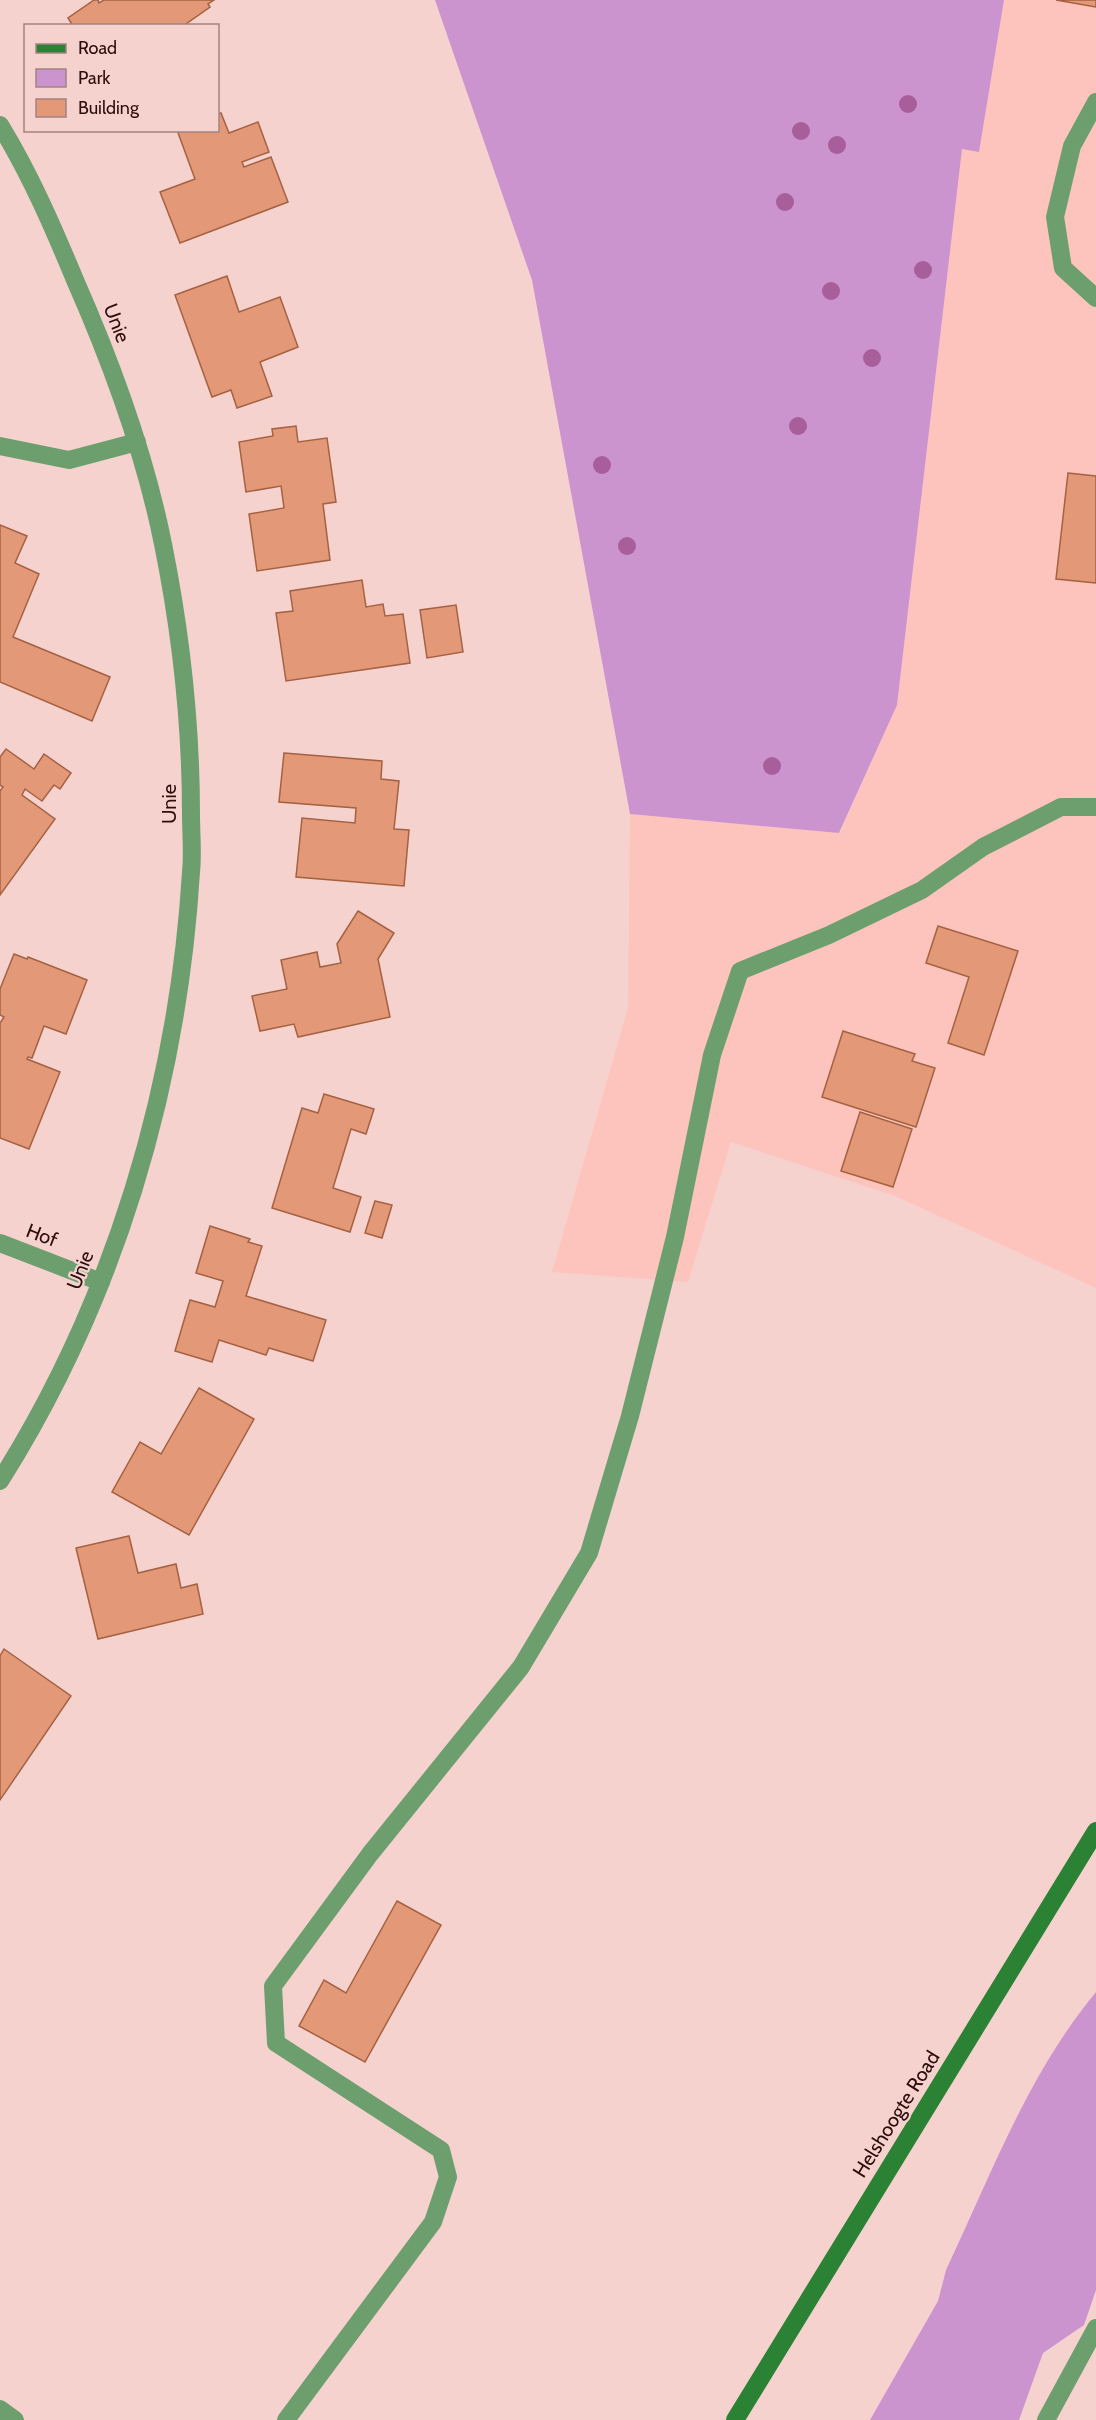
<svg xmlns="http://www.w3.org/2000/svg" width="1096" height="2420" font-family="Cabin,sans-serif">
<style>
.built{fill:#fdc4be}
.green{fill:#cb94ce}
.building{fill:#e39978;stroke:#a56141;stroke-width:1.5}
.lines{fill:none;stroke-linecap:round;stroke-linejoin:round}
.lane{stroke:#6c9f6d;stroke-width:18}
.street{stroke:#6c9f6d;stroke-width:18}
.secondary{stroke:#2b8134;stroke-width:18}
.tree{fill:#a85e9a}
.labels{text-anchor:middle;stroke-width:4.5;stroke-linejoin:round;paint-order:stroke}
.street-label{font-size:20px;fill:#2b0d0b;stroke:#f5d2ce}
</style>
<rect width="100%" height="100%" fill="#f5d2ce"/>
<path class="built" d="M1004 0H1096V1288L895 1196 731 1142 688 1282 552 1272 628 1008 630 814 840 833 897 705 962 149 979 151Z"/>
<g class="green">
<path d="M435 0H1004L979 152 962 149 897 705 839 833 630 814 532 280Z"/>
<path d="M1096 1992V2290L1084 2325 1043 2353 1019 2420H870L938 2301 946 2270C991 2175 1028 2074 1096 1992Z"/>
</g>
<g class="building">
<path d="M94 0H98L99 3 104 0H214L208 4 210 7 183 26H73L68 18Z"/>
<path d="M1056 0H1096V7Z"/>
<path d="M221 113 229 133 258 122 269 152 242 162 244 167 271 157 288 202 180 243 160 192 195 179 177 130H218V114Z"/>
<path d="M227 276 239 312 280 297 298 347 260 362 272 396 237 408 231 390 212 397 175 295Z"/>
<path d="M296 426 298 442 327 438 336 502 323 504 330 560 257 571 249 514 284 508 281 486 246 492 239 442 273 436 272 429Z"/>
<path d="M1068 473 1096 476V583L1056 579Z"/>
<path d="M0 525 27 536 15 563 39 574 13 637 110 677 92 721 0 682Z"/>
<path d="M362 580 366 607 383 604 385 616 403 614 410 663 286 681 276 613 293 611 290 591Z"/>
<path d="M456 605 463 652 427 658 420 610Z"/>
<path d="M6 749 34 769 44 754 71 773 60 789 54 785 42 801 25 789 22 795 55 819 0 895V791L3 787 0 785V757Z"/>
<path d="M284 753 382 761 381 779 399 781 394 829 409 830 404 886 296 877 302 818 355 823 356 808 279 802Z"/>
<path d="M358 911 394 933 378 959 390 1017 298 1037 294 1024 260 1031 252 996 287 989 281 960 317 952 320 967 341 963 337 944Z"/>
<path d="M938 926 1018 951 984 1055 948 1043 969 977 926 963Z"/>
<path d="M14 954 27 959 28 957 87 980 66 1034 44 1026 32 1058 28 1057 27 1059 60 1072 29 1149 0 1138V1023L4 1017 0 1015V989Z"/>
<path d="M843 1031 915 1054 912 1061 935 1068 916 1127 822 1097Z"/>
<path d="M324 1094 374 1109 366 1134 351 1129 333 1188 361 1197 350 1232 272 1208 302 1108 318 1113Z"/>
<path d="M860 1112 912 1129 893 1187 841 1171Z"/>
<path d="M375 1201 392 1205 382 1238 365 1233Z"/>
<path d="M210 1226 250 1239 248 1242 262 1246 246 1296 326 1320 313 1361 269 1348 266 1355 219 1340 212 1362 175 1351 190 1300 215 1307 223 1281 196 1273Z"/>
<path d="M199 1388 254 1419 189 1535 112 1492 140 1442 161 1454Z"/>
<path d="M129 1536 138 1573 176 1564 181 1588 197 1584 203 1614 98 1639 76 1548Z"/>
<path d="M4 1649 71 1696 0 1800V1656Z"/>
<path d="M397 1901 441 1925 365 2062 299 2026 324 1980 346 1993Z"/>
</g>
<g class="lines">
<g class="lane">
<path d="M1096 102 1072 146 1055 217 1063 268 1096 298"/>
<path d="M0 2409 15 2420"/>
<path d="M286 2420 433 2222 448 2177 441 2150 276 2043 273 1986 370 1854 521 1667 589 1553 630 1416 675 1237 712 1055 740 971 829 935 922 890 983 847 1061 807H1096"/>
<path d="M1046 2420 1096 2328"/>
</g>
<g class="street">
<path d="M0 125C30 174 53 227 75 280 112 364 145 454 163 544 181 633 191 724 191 815 191 834 193 853 191 872 178 1086 115 1299 0 1481"/>
<path d="M0 446 69 460 137 442"/>
<path d="M0 1243 101 1282"/>
</g>
<path class="secondary" d="M735 2420 1096 1831"/>
</g>
<g class="tree">
<circle cx="908" cy="104" r="9"/>
<circle cx="801" cy="131" r="9"/>
<circle cx="837" cy="145" r="9"/>
<circle cx="785" cy="202" r="9"/>
<circle cx="923" cy="270" r="9"/>
<circle cx="831" cy="291" r="9"/>
<circle cx="872" cy="358" r="9"/>
<circle cx="798" cy="426" r="9"/>
<circle cx="602" cy="465" r="9"/>
<circle cx="627" cy="546" r="9"/>
<circle cx="772" cy="766" r="9"/>
</g>
<g class="labels">
<g class="street-label">
<text transform="translate(117 323) rotate(69)" y="7">Unie</text>
<text transform="translate(169 804) rotate(-90)" y="7">Unie</text>
<text transform="translate(42 1235) rotate(21)" y="7">Hof</text>
<text transform="translate(80 1270) rotate(-68)" y="7">Unie</text>
<text transform="translate(896 2114) rotate(-58)" y="7">Helshoogte Road</text>
</g>
</g>
<rect x="24" y="24" width="195" height="108" fill="#f5d2ce" stroke="#a48380" stroke-width="1.5"/>
<rect x="36" y="44" width="30" height="9" fill="#2b8134" stroke="#a48380" stroke-width="1.5"/>
<text x="78" y="54" font-size="18" fill="#2b0d0b">Road</text>
<rect x="36" y="69" width="30" height="18" fill="#cb94ce" stroke="#a48380" stroke-width="1.5"/>
<text x="78" y="84" font-size="18" fill="#2b0d0b">Park</text>
<rect x="36" y="99" width="30" height="18" fill="#e39978" stroke="#a48380" stroke-width="1.5"/>
<text x="78" y="114" font-size="18" fill="#2b0d0b">Building</text>
</svg>
